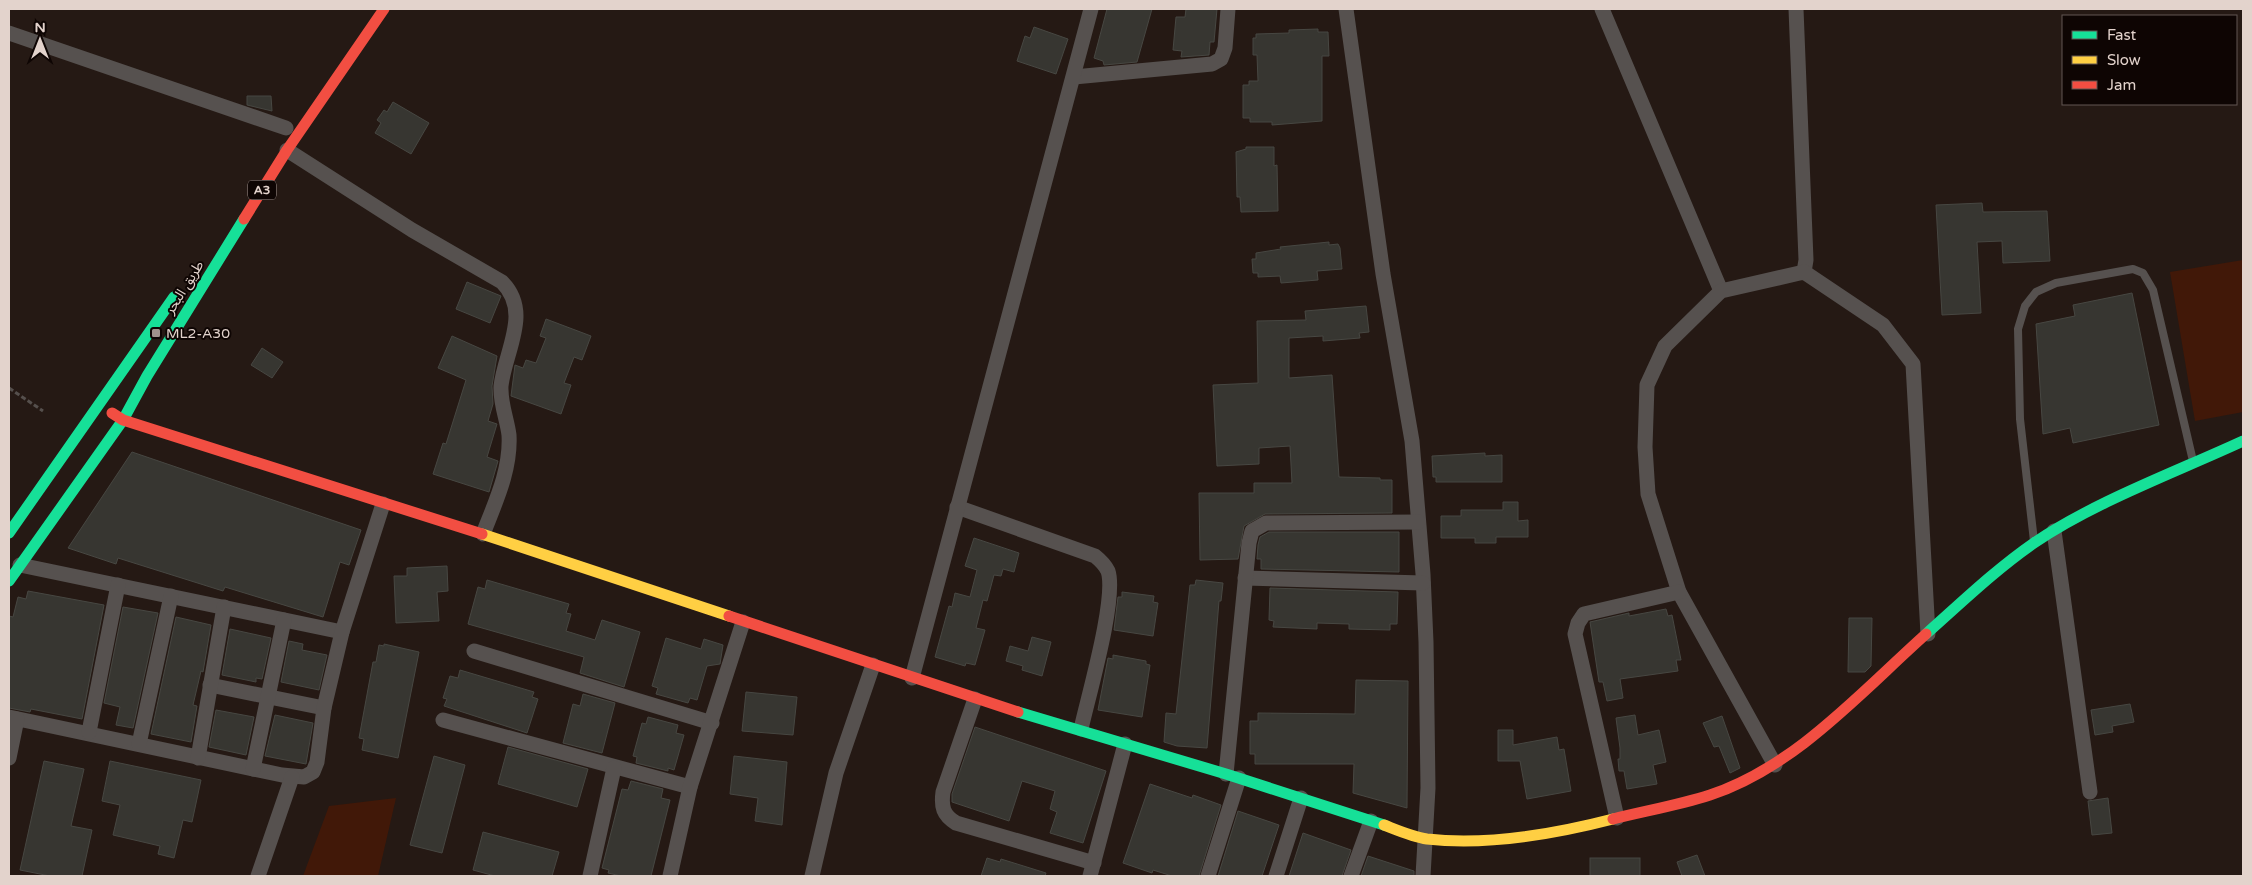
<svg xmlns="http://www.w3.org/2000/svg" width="2252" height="885" font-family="'Varela Round','Noto Sans Arabic',sans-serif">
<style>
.green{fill:#411808}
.building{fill:#373631;stroke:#474742}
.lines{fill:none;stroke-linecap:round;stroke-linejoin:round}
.path{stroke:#554f4c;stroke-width:3;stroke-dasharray:5 2.5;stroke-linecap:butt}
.lane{stroke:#56514f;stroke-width:8}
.street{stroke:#56514f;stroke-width:15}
.fast{stroke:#16e098;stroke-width:11}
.slow{stroke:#ffcf43;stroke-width:11}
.jam{stroke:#f24e42;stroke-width:11}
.poi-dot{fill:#a0928c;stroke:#0e0503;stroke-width:2}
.labels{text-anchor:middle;stroke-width:4;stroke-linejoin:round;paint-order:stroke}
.shield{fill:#0e0503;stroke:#a39590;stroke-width:1}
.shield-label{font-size:12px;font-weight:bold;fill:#e3d3cc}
.street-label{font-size:14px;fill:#e3d3cc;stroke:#0e0503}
.poi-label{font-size:14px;fill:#e3d3cc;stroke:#0e0503;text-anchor:start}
</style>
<rect width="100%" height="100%" fill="#251914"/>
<g class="green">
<path d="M2243 260V412L2195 421 2170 272Z"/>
<path d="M396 798 378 876H303L329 806Z"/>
</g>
<g class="building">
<path d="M1107 9H1152L1137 62 1104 65 1103 61 1094 58Z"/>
<path d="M1186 9H1217L1214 42H1210L1209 55 1181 57 1182 51 1173 50 1176 17H1185Z"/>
<path d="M1034 27 1068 39 1056 74 1017 61 1025 36 1030 38Z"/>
<path d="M1318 29V32H1328L1329 56H1322V121L1272 125V122H1250V118H1243V85H1249V81H1258L1257 55H1253V38H1256V34L1289 33V30Z"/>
<path d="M247 96H271L272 111 247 105Z"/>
<path d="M393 102 429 123 411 154 375 133 381 123 377 120 384 110 387 112Z"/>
<path d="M1246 147H1274V166L1277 165 1278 211 1241 212 1240 197H1237L1236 152 1246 149Z"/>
<path d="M1982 203 1983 212 2047 211 2050 261 2003 263 2002 241 1977 242 1981 313 1942 315 1936 205Z"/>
<path d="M1329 242V245L1338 244 1340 248 1342 269 1317 271 1318 280 1281 283 1280 276 1258 277V273H1253L1252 259H1256V253L1281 249 1280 247Z"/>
<path d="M467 282 501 296 490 323 456 309Z"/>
<path d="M2132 293 2159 425 2073 443 2070 428 2043 434 2036 324 2075 316 2073 305Z"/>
<path d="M1366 306 1369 332 1359 333 1360 338 1323 341V336L1289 338V378L1332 375 1339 477 1380 478V480H1392V513L1265 514 1244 526 1238 559 1200 560 1199 493H1254V483H1292L1290 446 1259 448V464L1217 466 1213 385 1258 383 1257 321 1306 320 1305 311Z"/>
<path d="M546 319 591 336 582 360 574 357 564 383 571 385 561 414 511 396 515 365 523 368 526 360 536 363 546 338 540 336Z"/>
<path d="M452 336 497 356 492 386 493 404 488 421 497 424 487 457 498 461 489 492 433 474 443 443 446 444 466 380 438 368Z"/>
<path d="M262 348 283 362 272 378 251 365Z"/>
<path d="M132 452 361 530 349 565 340 562 323 617 225 587 223 591 118 558 116 564 68 548Z"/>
<path d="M1485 453V456L1502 455V482H1436V477H1433L1432 456Z"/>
<path d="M1503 502H1518V521L1528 520V537H1496V543H1475V538H1441V516H1461V510H1503Z"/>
<path d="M1269 532H1399V572L1261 569V559H1257L1258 545 1260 537Z"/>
<path d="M974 538 1019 553 1014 572 1003 569 1001 576 994 575 987 601 983 600 976 628 985 630 975 665 966 663 965 666 935 657 949 606 952 607 955 593 970 597 977 570 965 566Z"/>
<path d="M447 566 448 591 437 592 439 621 396 623 394 576H407V568Z"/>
<path d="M487 580 569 604 566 613 571 614 566 631 595 640 602 620 640 632 624 687 580 673 584 657 468 624 478 587 485 589Z"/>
<path d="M1196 580 1223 583 1221 601H1219L1207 748 1177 746 1164 742 1166 713 1176 714 1190 585H1195Z"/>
<path d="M1270 588 1398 592 1397 624H1390V630L1349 629V624L1317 623V629L1273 627 1274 621 1269 620Z"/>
<path d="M28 591 104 605 82 719 31 709 30 712 9 708V616L13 617 18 597 26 599Z"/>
<path d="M1122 592 1154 596 1153 602 1158 603 1153 636 1114 630 1118 597H1122Z"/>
<path d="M123 607 158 613 133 728 116 725 120 707 104 703Z"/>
<path d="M1666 609 1668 616 1672 615 1681 660H1676L1678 671 1620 679 1623 698 1607 701 1603 682H1599L1590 622 1629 613V616Z"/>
<path d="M176 617 211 625 203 672 201 671 193 705 197 706 191 742 151 734Z"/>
<path d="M1849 618H1872L1871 666 1865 672H1848Z"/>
<path d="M230 629 271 638 262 679 256 678V682L222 675Z"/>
<path d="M1032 637 1051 642 1042 676 1022 670 1023 666 1006 661 1010 646 1028 651Z"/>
<path d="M666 638 701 649 704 639 723 645 720 664 707 666 697 700 690 698 688 703 656 694 658 688 652 686Z"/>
<path d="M289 641 303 644 302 650 327 655 319 690 281 682Z"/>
<path d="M384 644 419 652 398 758 362 750 364 739 359 738 373 662H376L379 645 384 646Z"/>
<path d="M1113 655 1146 661V664L1150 665 1142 717 1098 710 1108 658 1113 659Z"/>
<path d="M460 670 534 692 532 697 538 699 527 733 444 706 447 699 443 698 450 676 458 678Z"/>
<path d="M1356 680 1408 681 1407 808 1353 793 1354 764H1255V754H1250V721H1258V713L1355 714Z"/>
<path d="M746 692 797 697 793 735 742 731Z"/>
<path d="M583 694 615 703 602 753 563 743 573 704 580 706Z"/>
<path d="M2130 704 2134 722 2112 726 2113 732 2095 735 2091 710Z"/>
<path d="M216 710 254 717 246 755 209 747Z"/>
<path d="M275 715 313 723 306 764 265 756Z"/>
<path d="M1635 715 1638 735 1659 730 1666 762 1653 765 1657 784 1627 789 1624 771H1619L1618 759H1620V748L1616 718Z"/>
<path d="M1722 716 1740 768 1730 773 1719 746 1714 747 1703 723Z"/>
<path d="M648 717 678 725 676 733 684 735 674 770 668 768V771L636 763 637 757 633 756 642 723 646 724Z"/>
<path d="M975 727 1106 771 1083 843 1050 833 1057 812 1050 809 1055 791 1022 781 1009 821 952 802V794Z"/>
<path d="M1498 730H1513V745L1557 737 1559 750 1564 749 1571 791 1527 799 1520 761H1498Z"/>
<path d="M508 747 588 769 577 807 498 784Z"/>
<path d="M434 756 465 765 442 853 410 845Z"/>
<path d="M734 756 787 762 782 825 755 821 758 798 730 794Z"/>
<path d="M44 761 84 769 71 826 92 830 82 876H50L20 870Z"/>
<path d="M110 761 201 780 192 822 183 820 174 858 158 854 160 846 113 835 120 805 102 801Z"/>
<path d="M631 781 663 789 661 798 670 800 651 876H621L608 873 609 870 602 868 622 789 628 790Z"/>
<path d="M1150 784 1192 798 1193 795 1221 805 1199 876H1172L1153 870 1152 873 1123 863Z"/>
<path d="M2108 798 2112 833 2092 835 2088 801Z"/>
<path d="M1238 811 1279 825 1262 876H1218Z"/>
<path d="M483 832 559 852 552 876H495L473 870Z"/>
<path d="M1303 833 1351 850 1342 876H1289Z"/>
<path d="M1697 855 1705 876H1682L1677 862Z"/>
<path d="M1368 856 1414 871V876H1361Z"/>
<path d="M987 858 1000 862 1001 859 1046 873 1045 876H981Z"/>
<rect x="1590" y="858" width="50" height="18"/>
</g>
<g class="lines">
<path class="path" d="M9 388 43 411"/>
<path class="lane" d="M2034 541 2020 419 2018 329 2025 306 2036 292 2056 283 2133 269 2143 273 2153 290 2193 461"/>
<g class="street">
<path d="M1346 9 1383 274 1412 441 1423 574 1426 642 1428 788 1423 876"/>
<path d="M1602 9 1721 291"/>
<path d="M1796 9 1806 260 1804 272"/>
<path d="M9 33 286 128"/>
<path d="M1074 77 1212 64 1221 59 1225 48 1228 9"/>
<path d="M287 150 412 230 502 282C532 312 505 351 501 386 500 403 507 419 509 435 511 470 495 503 483 534"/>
<path d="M957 507 1095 556C1100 560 1105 565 1108 571 1117 598 1088 697 1081 729"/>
<path d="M2054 531 2090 792"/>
<path d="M20 565 342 632"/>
<path d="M1245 578 1423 583"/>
<path d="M474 651 712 723"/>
<path d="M912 678 1091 9"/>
<path d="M210 685 324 708"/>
<path d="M975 699 943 792C941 807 943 815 956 823L1094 863"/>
<path d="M9 717 282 775 304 777 313 772 317 762 324 708 342 632 383 504"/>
<path d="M443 720 690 787"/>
<path d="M89 732 118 585"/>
<path d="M139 744 171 596"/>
<path d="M9 758 17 719"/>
<path d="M198 758 224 607"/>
<path d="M1775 765 1679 592 1648 494 1645 447 1647 385 1665 346 1721 291 1804 272 1883 325 1913 364 1928 634"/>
<path d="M253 769 284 620"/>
<path d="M1226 774 1249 543 1252 531 1266 523 1418 522"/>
<path d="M1617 818 1575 634 1578 623 1584 614 1679 592"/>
<path d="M258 876 292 777"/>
<path d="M590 876 614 768"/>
<path d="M670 876 690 787 743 622"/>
<path d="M812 876 836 773 873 665"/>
<path d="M1090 876 1125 744"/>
<path d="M1208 876 1239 778"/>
<path d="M1276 876 1301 798"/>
<path d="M1351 876 1371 821"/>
</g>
<g class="fast">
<path d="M9 533 174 297"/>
<path d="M9 581 123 420 147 376 244 219"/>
<path d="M1926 634C1961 603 1995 570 2034 543 2094 502 2176 472 2243 441"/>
<path d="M1018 712 1226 774 1384 825"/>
</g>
<g class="slow">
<path d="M482 534 729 616"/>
<path d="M1384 825C1397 830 1413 837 1427 839 1488 846 1555 834 1613 819"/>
</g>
<g class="jam">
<path d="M244 219 287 150 384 9"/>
<path d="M112 413 123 420 482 534"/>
<path d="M729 616 1018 712"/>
<path d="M1613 819C1645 811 1679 805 1710 795 1795 767 1860 693 1926 634"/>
</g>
</g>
<rect class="poi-dot" x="151" y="328" width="10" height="10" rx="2.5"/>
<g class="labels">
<rect class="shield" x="248" y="180.5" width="28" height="19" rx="4"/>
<g class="shield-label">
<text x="262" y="194">A3</text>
</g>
<g class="street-label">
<text transform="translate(184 287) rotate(-58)" y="5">طريق البحر</text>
</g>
<g class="poi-label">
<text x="166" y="338">ML2-A30</text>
</g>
</g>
<rect width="2252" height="885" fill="none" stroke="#e3d3cc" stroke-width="20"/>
<rect x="2062" y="15" width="175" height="90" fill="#0e0503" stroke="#635753"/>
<rect x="2072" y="31" width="25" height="8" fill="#16e098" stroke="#635753"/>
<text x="2107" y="40" font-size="15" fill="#e3d3cc">Fast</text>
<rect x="2072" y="56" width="25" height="8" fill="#ffcf43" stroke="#635753"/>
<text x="2107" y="65" font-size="15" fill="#e3d3cc">Slow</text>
<rect x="2072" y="81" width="25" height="8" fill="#f24e42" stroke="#635753"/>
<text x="2107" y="90" font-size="15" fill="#e3d3cc">Jam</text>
<g transform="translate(40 40)" stroke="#0e0503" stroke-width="4" paint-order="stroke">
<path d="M0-4L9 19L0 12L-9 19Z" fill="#e3d3cc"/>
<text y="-8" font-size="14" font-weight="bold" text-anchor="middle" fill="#e3d3cc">N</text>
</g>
</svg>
